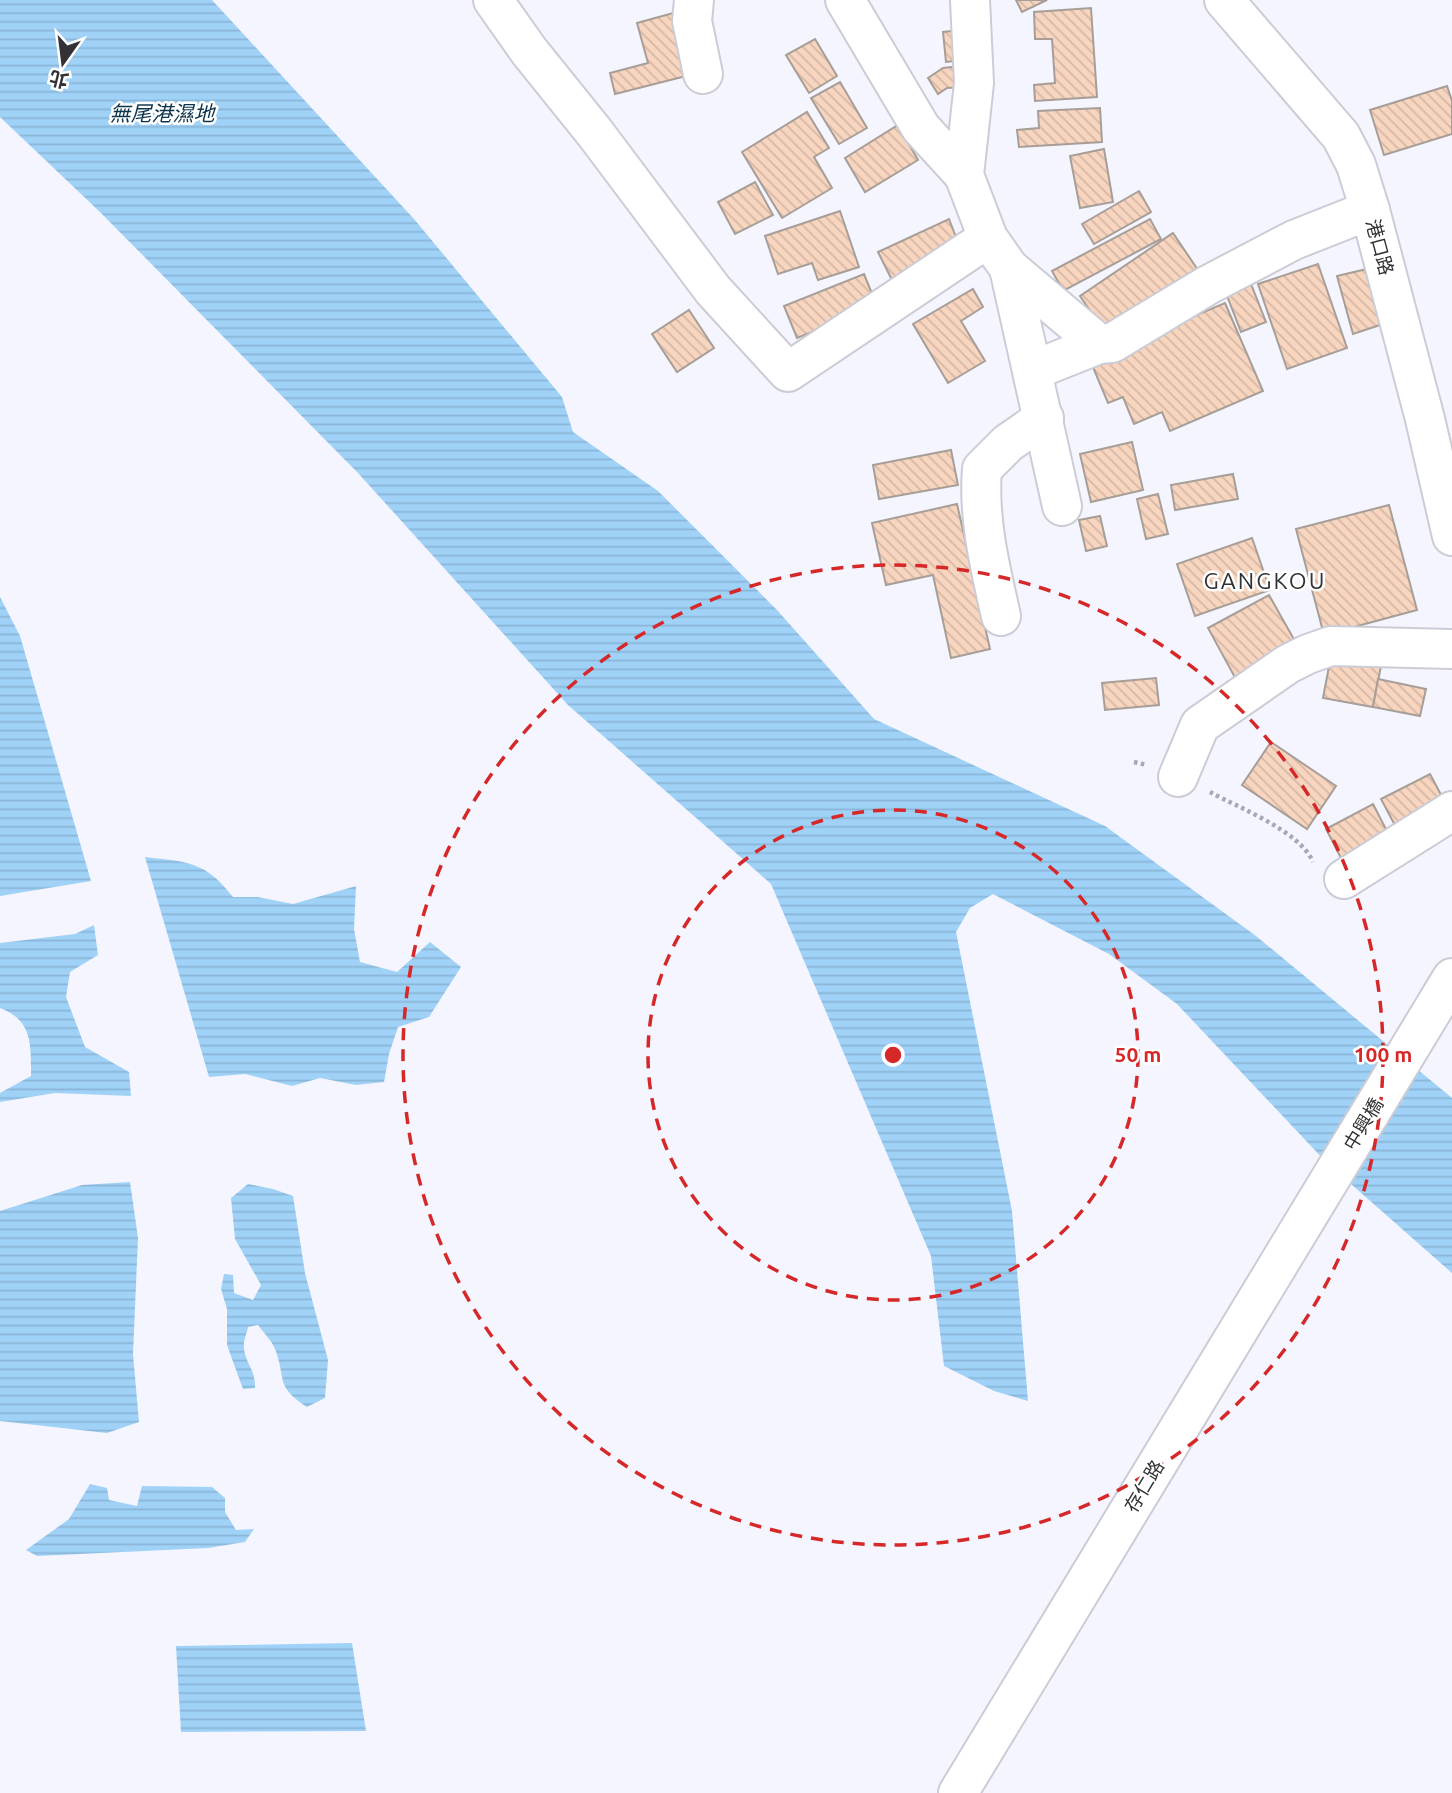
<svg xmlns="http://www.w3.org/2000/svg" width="1452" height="1793" font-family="Ubuntu,'Noto Sans TC',sans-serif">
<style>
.water{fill:url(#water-rules)}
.building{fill:url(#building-back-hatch);stroke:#a79e98;stroke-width:2}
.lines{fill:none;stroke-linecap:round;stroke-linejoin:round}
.minor-casing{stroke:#ccccd6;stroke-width:42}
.path{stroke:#a7a8b0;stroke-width:4.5;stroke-dasharray:3.5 3.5;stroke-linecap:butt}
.minor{stroke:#fff;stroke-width:38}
.ring{fill:none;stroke:#d62828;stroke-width:3.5;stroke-dasharray:12 9}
.labels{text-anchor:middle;stroke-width:5;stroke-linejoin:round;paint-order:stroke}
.street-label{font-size:19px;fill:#323236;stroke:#fff}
.water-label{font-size:21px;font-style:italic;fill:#0d344d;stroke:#fff}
.quarter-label{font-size:23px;letter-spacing:2px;fill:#323236;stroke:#fff}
.centre{fill:#d62828;stroke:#fff;stroke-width:3.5}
.ring-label{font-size:21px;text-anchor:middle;font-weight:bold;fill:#d62828;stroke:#fff;stroke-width:5;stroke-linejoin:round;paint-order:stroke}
</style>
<defs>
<pattern id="water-rules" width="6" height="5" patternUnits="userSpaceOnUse" patternTransform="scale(1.75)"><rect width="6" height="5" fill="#a0d2f8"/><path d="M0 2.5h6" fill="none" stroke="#8ab5d5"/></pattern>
<pattern id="building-back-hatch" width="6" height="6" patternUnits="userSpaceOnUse" patternTransform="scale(1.75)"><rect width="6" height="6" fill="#f8d5bf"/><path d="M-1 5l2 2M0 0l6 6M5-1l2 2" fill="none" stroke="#d5b7a5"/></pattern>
</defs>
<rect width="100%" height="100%" fill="#f4f5ff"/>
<g class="water">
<path d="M0 0H212L414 219 562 397 573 432 658 491 777 610 874 719 1105 826 1256 936 1452 1098V1273L1326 1162 1177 1004 1109 954 993 894 970 908 956 932 1012 1211 1028 1401 994 1391 944 1366 931 1256 771 884 568 705 358 473 101 213 0 117Z"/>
<path d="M0 597 20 636 91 881 0 896Z"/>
<path d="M145 857C188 862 205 861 233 897H258L293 904 356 886 354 929 360 962 397 972 430 942 461 967 429 1017 398 1027 389 1054 384 1082 356 1085 320 1078 292 1086 245 1074 209 1077Z"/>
<path d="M94 925 98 955 70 972 66 997 85 1047 129 1072 131 1096 55 1093 0 1102V1093L31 1076C31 1046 33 1020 0 1008V943L75 934Z"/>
<path d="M130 1182 138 1238 133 1354 139 1422 107 1433 0 1421V1211L82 1185Z"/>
<path d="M248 1184 273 1189 293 1196 305 1273 328 1360 325 1398 307 1407C274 1385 287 1380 275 1349 272 1341 263 1332 258 1325L248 1327C247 1333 244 1339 244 1344 243 1361 256 1369 255 1388L243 1389 227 1345V1309L221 1289 224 1274 233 1275 234 1293 253 1300 261 1285 235 1239 231 1198Z"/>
<path d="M90 1484 107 1488 109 1500 137 1506 142 1486 212 1487 225 1498V1512L236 1530 254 1529 245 1542 208 1548 37 1556 26 1550 69 1519Z"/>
<path d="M352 1643 366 1731 181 1732 176 1646Z"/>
</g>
<g class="building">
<path d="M1016 0H1047L1022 12Z"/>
<path d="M1091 8 1097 97 1035 101 1034 85 1055 83 1052 39H1035L1034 12Z"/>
<path d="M677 12 694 74 615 94 610 73 648 63 637 23Z"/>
<path d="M960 30 963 60 946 62 943 32Z"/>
<path d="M815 39 837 76 809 93 786 55Z"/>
<path d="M961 66 964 87 947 88 938 94 928 78 943 68Z"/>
<path d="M840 82 867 128 839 144 811 98Z"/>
<path d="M1447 86 1452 101V134L1384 155 1370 110Z"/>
<path d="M1100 108 1102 142 1019 147 1017 130 1039 128 1038 111Z"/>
<path d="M807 112 829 148 814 157 832 188 782 218 742 152Z"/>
<path d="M898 125 918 160 865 192 845 158Z"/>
<path d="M1104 149 1113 202 1080 208 1070 156Z"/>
<path d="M755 182 773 215 735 234 718 202Z"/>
<path d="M1139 191 1151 212 1094 244 1082 224Z"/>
<path d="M840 211 859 267 818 280 812 263 778 274 765 236Z"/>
<path d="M949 219 959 245 894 284 878 252Z"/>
<path d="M1150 219 1161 239 1063 291 1052 271Z"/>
<path d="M1173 233 1208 285 1112 343 1080 296Z"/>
<path d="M1318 264 1347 348 1287 369 1258 284Z"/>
<path d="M1371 268 1383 324 1353 334 1337 276Z"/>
<path d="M864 274 877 306 797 338 784 306Z"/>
<path d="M1251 284 1266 322 1241 332 1226 293Z"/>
<path d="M973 289 983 307 961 321 985 361 948 383 913 324Z"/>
<path d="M1225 303 1263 391 1170 431 1162 412 1134 424 1123 397 1108 403 1090 360Z"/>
<path d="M689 310 714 348 677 372 652 334Z"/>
<path d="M1132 442 1143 490 1091 502 1080 454Z"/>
<path d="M951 450 958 485 879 499 873 465Z"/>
<path d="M1233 474 1238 499 1175 510 1171 485Z"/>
<path d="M1158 494 1168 534 1146 539 1137 499Z"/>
<path d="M957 504 990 649 951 658 933 575 886 585 872 523Z"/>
<path d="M1389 505 1417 610 1324 635 1296 529Z"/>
<path d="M1100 516 1107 546 1086 551 1079 520Z"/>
<path d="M1252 538 1270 590 1195 616 1177 564Z"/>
<path d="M1269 595 1300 650 1238 683 1208 628Z"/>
<path d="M1331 656 1381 666 1373 707 1323 698Z"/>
<path d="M1156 678 1159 705 1105 710 1102 683Z"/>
<path d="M1378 679 1426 689 1420 716 1373 707Z"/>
<path d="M1271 742 1336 786 1307 829 1242 785Z"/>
<path d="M1430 774 1448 808 1399 833 1381 799Z"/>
<path d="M1373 804 1390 837 1343 862 1326 829Z"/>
</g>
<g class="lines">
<g class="minor-casing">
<g id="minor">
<path d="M493 0 529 51 595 133 713 290 788 372 988 238"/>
<path d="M694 0 692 21 703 74"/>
<path d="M845 0 921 128 964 175"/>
<path d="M970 0 974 83 964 175 988 238 1009 268 1099 344"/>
<path d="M1224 0 1341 136 1356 165 1370 210 1425 419 1452 536"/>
<path d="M1009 268 1062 506"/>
<path d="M1034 370 1099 344 1112 343 1208 285 1294 240 1370 210"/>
<path d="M1001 616C990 567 978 519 982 469L1008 443 1044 418"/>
<path d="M1178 777 1200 725 1288 664 1308 654 1331 646 1452 649"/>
<path d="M1344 879 1452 811"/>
<path d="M958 1793 1452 978"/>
</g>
</g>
<g class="path">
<path d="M1134 762 1147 765"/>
<path d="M1210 792C1239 808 1300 831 1313 862"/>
</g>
<use href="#minor" class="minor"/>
</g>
<g class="ring">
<circle cx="893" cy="1055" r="245"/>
<circle cx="893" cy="1055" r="490"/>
</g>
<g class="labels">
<g class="street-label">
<text transform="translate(1380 247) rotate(75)" y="7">港口路</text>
<text transform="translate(1363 1124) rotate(-59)" y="7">中興橋</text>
<text transform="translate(1144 1486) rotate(-59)" y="7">存仁路</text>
</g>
<g class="water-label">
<text x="162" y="121">無尾港濕地</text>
</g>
<g class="quarter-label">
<text x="1265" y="589">GANGKOU</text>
</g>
</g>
<circle cx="893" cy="1055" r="10" class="centre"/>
<g class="ring-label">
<text x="1138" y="1062">50 m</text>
<text x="1383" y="1062">100 m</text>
</g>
<g transform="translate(63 63) rotate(194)" stroke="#ffffff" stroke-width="5" paint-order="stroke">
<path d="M0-5L12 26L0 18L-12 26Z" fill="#323236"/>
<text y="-10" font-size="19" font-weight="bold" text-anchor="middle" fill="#323236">北</text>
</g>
</svg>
